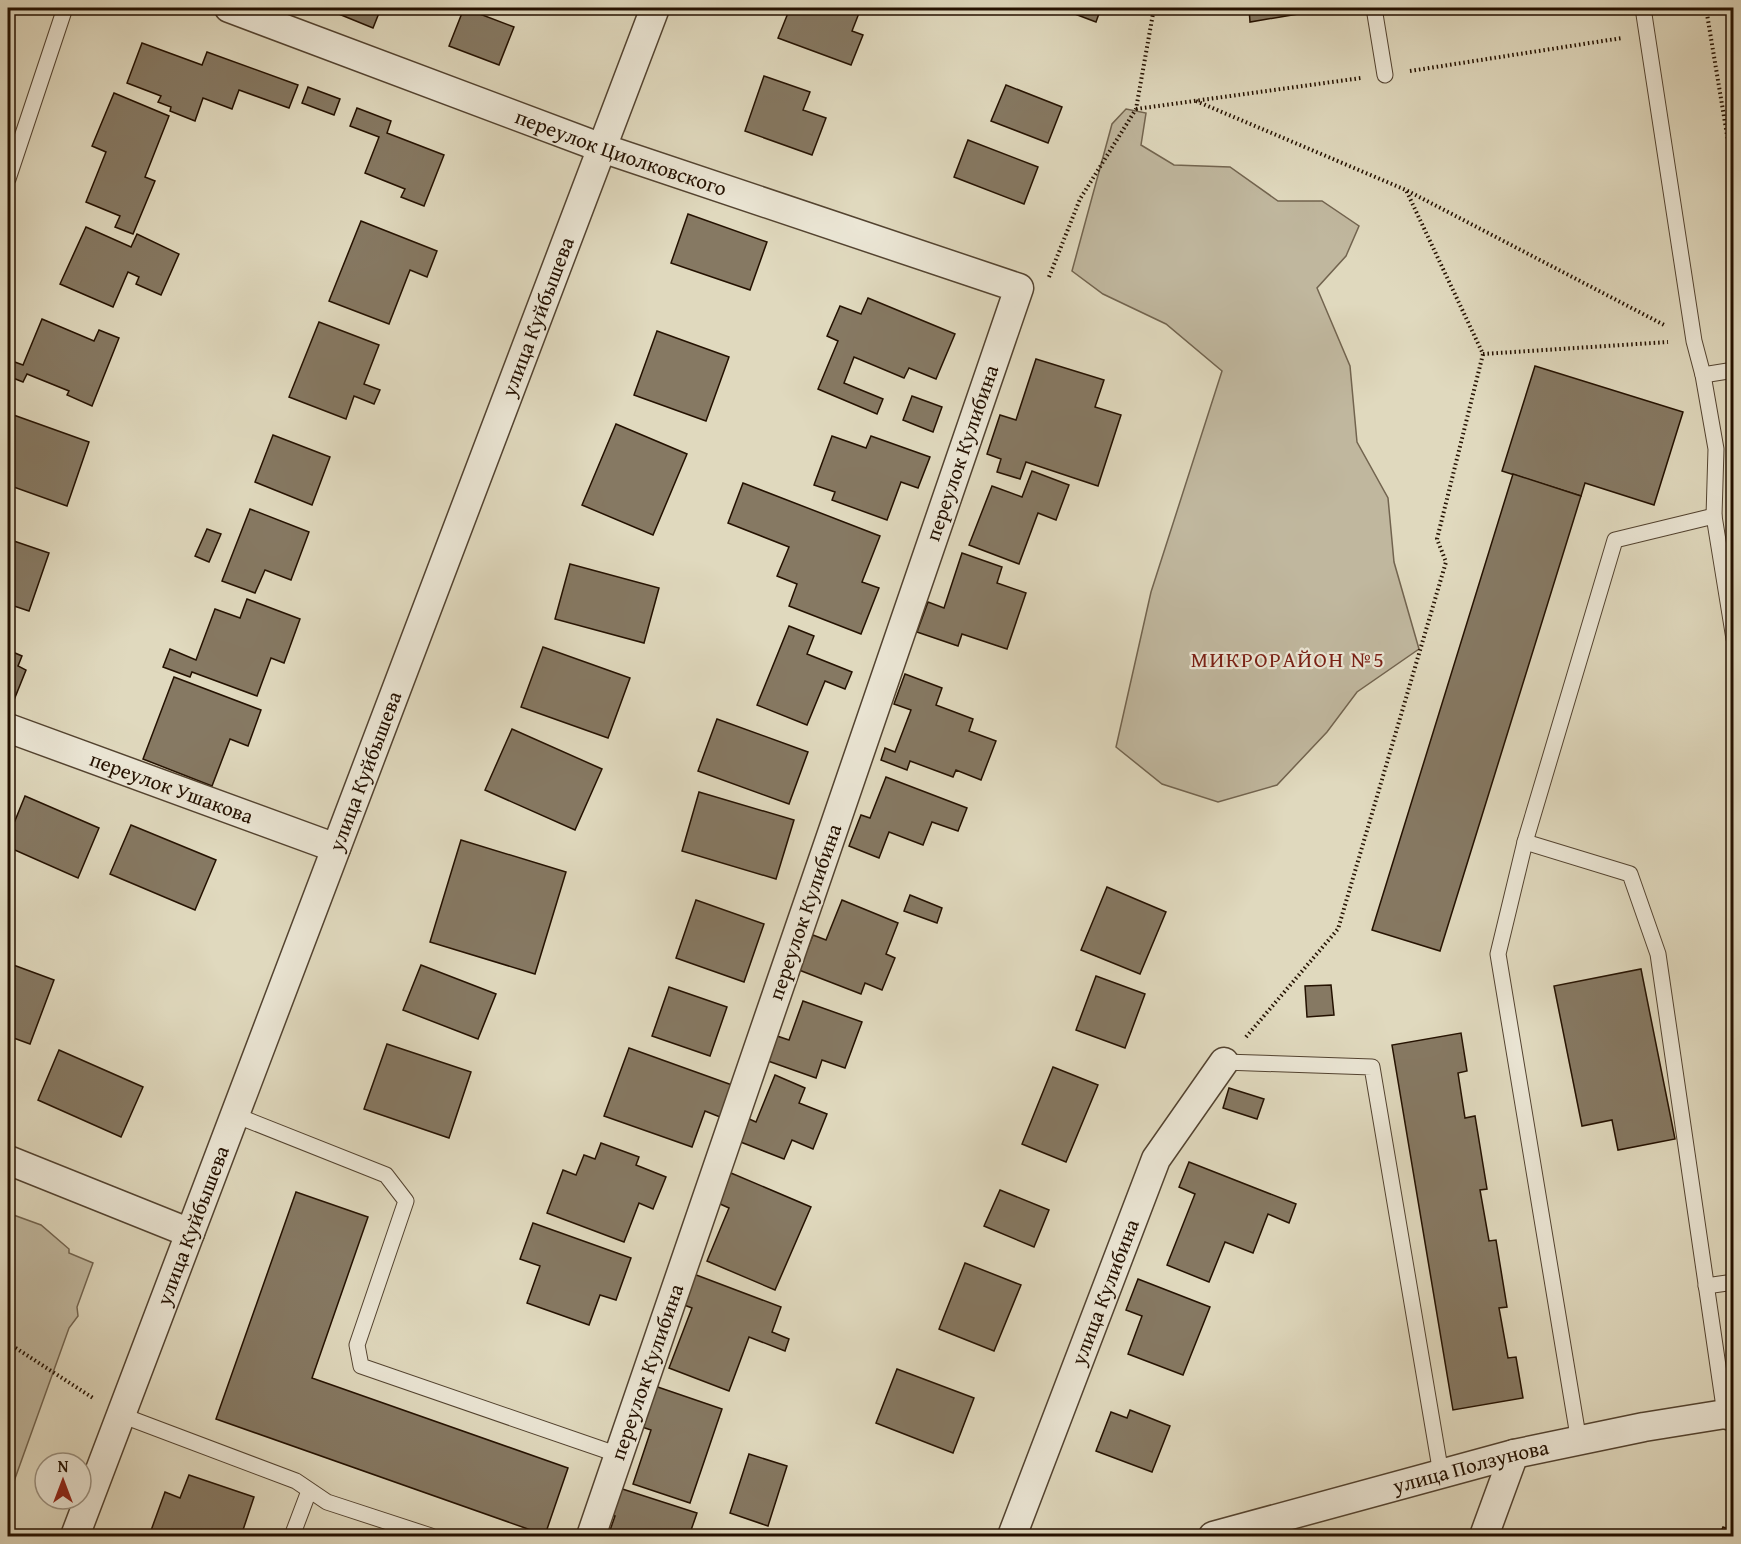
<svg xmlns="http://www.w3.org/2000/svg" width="1741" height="1544" font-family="'Gentium Book Plus',serif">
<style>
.green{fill:#c0b79e;stroke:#72644f;stroke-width:1.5}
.building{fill:#867963;stroke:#241100;stroke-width:1.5}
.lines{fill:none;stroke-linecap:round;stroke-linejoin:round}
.service-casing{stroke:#534330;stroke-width:17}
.minor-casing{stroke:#534330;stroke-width:31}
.path{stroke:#241100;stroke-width:4;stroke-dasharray:1.5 3;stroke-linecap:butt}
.service{stroke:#ebe6d5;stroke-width:15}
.minor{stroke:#ebe6d5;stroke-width:28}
.labels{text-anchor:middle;stroke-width:4.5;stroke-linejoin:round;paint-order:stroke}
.street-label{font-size:21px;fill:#241100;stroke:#ebe6d5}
.neighbourhood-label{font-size:22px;letter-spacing:1.5px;fill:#7a1f14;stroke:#ebe6d5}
</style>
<rect width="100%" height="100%" fill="#e0d9be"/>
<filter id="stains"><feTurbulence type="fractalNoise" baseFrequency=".00333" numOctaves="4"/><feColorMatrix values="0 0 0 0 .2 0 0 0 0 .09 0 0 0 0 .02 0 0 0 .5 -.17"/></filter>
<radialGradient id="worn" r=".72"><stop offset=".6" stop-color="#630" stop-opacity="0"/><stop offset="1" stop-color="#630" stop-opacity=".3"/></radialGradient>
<g class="green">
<path d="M1126 109 1146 113 1141 145 1174 165 1230 167 1278 201H1322L1359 226 1346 256 1317 288 1350 366 1357 442 1388 498 1394 562 1419 649 1357 692 1327 732 1277 785 1218 802 1162 784 1116 747 1151 592 1222 371 1166 324 1103 294 1072 271 1112 124Z"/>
<path d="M8 1213 41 1225 69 1249V1253L93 1263 77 1307 78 1316 69 1328 8 1498Z"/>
</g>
<g class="building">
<path d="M324 8H381L373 28Z"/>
<path d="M464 8 514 27 499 65 449 46Z"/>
<path d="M790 8H861L852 31 863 35 851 65 778 38Z"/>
<path d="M1059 8H1101L1096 22Z"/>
<path d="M1249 8H1334L1250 22Z"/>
<path d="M142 43 202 65 207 52 298 85 289 108 239 90 232 109 203 98 195 121 170 111 171 107 158 102 161 96 127 83Z"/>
<path d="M764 76 810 92 803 110 826 118 812 155 745 131Z"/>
<path d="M1006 85 1062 107 1048 143 991 121Z"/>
<path d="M308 87 340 99 334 115 302 103Z"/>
<path d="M114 93 169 116 145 177 155 181 133 234 115 227 120 216 86 202 106 152 92 146Z"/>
<path d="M357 108 391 121 387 133 444 155 424 206 401 197 405 189 365 173 379 137 350 126Z"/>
<path d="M968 140 1038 167 1024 204 954 177Z"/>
<path d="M688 214 767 242 750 290 671 263Z"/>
<path d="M361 221 437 251 427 277 410 270 389 324 329 301Z"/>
<path d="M86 227 131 247 137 234 179 254 161 295 136 284 139 277 128 272 113 307 60 284Z"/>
<path d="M868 298 955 334 936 379 909 368 904 378 854 357 844 383 883 399 877 414 818 389 838 341 827 336 840 306 861 314Z"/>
<path d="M42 319 94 341 99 330 119 338 92 406 67 395 69 391 27 374 23 382 8 376 12 361 23 365Z"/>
<path d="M319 322 379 345 364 384 380 390 374 404 354 396 346 419 289 397Z"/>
<path d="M657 331 729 357 706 421 634 395Z"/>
<path d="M1036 359 1104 380 1095 407 1121 415 1098 486 1026 462 1020 479 997 472 1001 459 987 454 1000 415 1016 420Z"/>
<path d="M1535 366 1683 412 1654 505 1585 483 1581 496 1502 471Z"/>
<path d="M912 396 942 407 933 432 903 420Z"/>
<path d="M8 413 89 442 67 506 8 485Z"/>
<path d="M616 424 687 454 653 535 582 505Z"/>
<path d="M273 435 330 457 312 505 255 482Z"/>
<path d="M832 436 866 448 871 436 930 457 918 488 901 482 887 520 832 500 835 492 814 485Z"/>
<path d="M1032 471 1069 485 1056 520 1038 513 1019 564 969 545 992 486 1022 497Z"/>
<path d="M1513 474 1581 496 1440 951 1372 930Z"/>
<path d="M743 483 880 536 862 582 879 588 861 634 789 606 797 584 777 576 789 547 728 523Z"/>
<path d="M250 509 309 532 291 580 265 570 255 593 222 581Z"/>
<path d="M207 529 221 534 209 562 195 556Z"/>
<path d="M8 539 49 553 29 611 8 604Z"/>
<path d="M962 553 1002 567 997 583 1026 593 1007 649 962 634 958 646 917 632 928 602 944 608Z"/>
<path d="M570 564 659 588 644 643 555 619Z"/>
<path d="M247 599 300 619 284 663 271 658 257 696 192 672 190 677 163 667 170 649 196 660 215 609 240 618Z"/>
<path d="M789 626 814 636 807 654 852 672 845 689 825 681 807 725 757 705Z"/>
<path d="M543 647 630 678 608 738 521 707Z"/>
<path d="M8 650 22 656 18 666 26 670 14 700 8 697Z"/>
<path d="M905 674 942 688 936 705 973 719 969 731 996 741 981 780 956 770 953 777 910 761 907 770 881 760 885 748 895 752 911 710 894 704Z"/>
<path d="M174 677 261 710 248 746 230 739 212 786 143 759Z"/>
<path d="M717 719 808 752 789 804 698 771Z"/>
<path d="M512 729 602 769 575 830 485 790Z"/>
<path d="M8 777 14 780 8 797Z"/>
<path d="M886 777 967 808 958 831 932 822 923 845 889 832 879 858 849 846 861 815 870 818Z"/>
<path d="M699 792 794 820 776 879 682 851Z"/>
<path d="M25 796 99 828 78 878 8 847V838Z"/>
<path d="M131 825 216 860 195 910 110 874Z"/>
<path d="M461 840 566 872 535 974 430 942Z"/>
<path d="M1107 887 1166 912 1140 974 1081 950Z"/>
<path d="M910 895 942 908 937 923 904 911Z"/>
<path d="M696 900 764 924 744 982 676 958Z"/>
<path d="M842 900 898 923 886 954 895 958 882 990 865 983 861 994 799 970 813 935 826 940Z"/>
<path d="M8 963 54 980 30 1044 8 1036Z"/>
<path d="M421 965 496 994 478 1039 403 1010Z"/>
<path d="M1641 969 1675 1139 1618 1150 1612 1120 1582 1126 1554 986Z"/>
<path d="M1096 976 1145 994 1125 1048 1076 1030Z"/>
<path d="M1331 985 1334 1015 1307 1017 1305 986Z"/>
<path d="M669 987 727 1007 710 1056 652 1036Z"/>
<path d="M803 1001 862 1022 845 1068 822 1060 816 1078 768 1061 777 1036 789 1040Z"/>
<path d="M1461 1033 1467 1071 1458 1073 1465 1118 1475 1116 1487 1189 1480 1190 1489 1241 1496 1240 1507 1307 1499 1308 1508 1358 1516 1357 1523 1398 1453 1410 1392 1045Z"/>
<path d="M387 1044 471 1072 449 1138 364 1109Z"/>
<path d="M629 1048 732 1085 720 1117 705 1111 692 1147 604 1116Z"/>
<path d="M59 1050 143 1087 121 1137 38 1100Z"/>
<path d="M1053 1067 1098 1085 1066 1162 1022 1144Z"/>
<path d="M775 1075 805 1088 799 1103 827 1114 813 1149 792 1140 784 1159 738 1141 747 1118 756 1122Z"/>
<path d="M1229 1088 1264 1099 1257 1119 1223 1108Z"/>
<path d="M601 1143 639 1157 636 1165 666 1177 653 1209 639 1203 624 1242 547 1213 563 1170 576 1175 584 1155 595 1159Z"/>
<path d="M1189 1162 1296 1204 1289 1223 1268 1214 1253 1253 1225 1242 1209 1282 1167 1265 1195 1194 1179 1187Z"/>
<path d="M731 1173 811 1207 775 1290 707 1261 729 1208 718 1203Z"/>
<path d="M1000 1190 1049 1210 1034 1247 984 1226Z"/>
<path d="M296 1192 368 1217 312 1378 568 1468 545 1535 216 1419Z"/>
<path d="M533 1223 631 1258 616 1300 600 1295 589 1325 527 1303 540 1266 520 1259Z"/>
<path d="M965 1263 1021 1285 994 1351 939 1329Z"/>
<path d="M691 1273 781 1307 772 1332 789 1339 785 1351 749 1337 729 1391 669 1368 692 1308 679 1303Z"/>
<path d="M1138 1279 1210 1307 1183 1375 1128 1354 1142 1316 1126 1310Z"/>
<path d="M897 1369 974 1398 953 1453 876 1423Z"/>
<path d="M646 1383 722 1409 690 1503 633 1484 651 1430 633 1424Z"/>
<path d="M1130 1410 1170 1426 1152 1472 1096 1451 1111 1412 1127 1418Z"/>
<path d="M749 1454 787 1466 768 1526 730 1513Z"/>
<path d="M189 1475 254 1497 241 1536H149L165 1492 180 1498Z"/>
<path d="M610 1485 697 1513 689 1536H608L615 1516 601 1511Z"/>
<path d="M1723 1527 1734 1531V1536H1719Z"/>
</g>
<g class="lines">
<g class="service-casing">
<g id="service">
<path d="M1374 8 1385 75"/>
<path d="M1643 8 1694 341 1703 375 1716 449 1714 516 1734 639"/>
<path d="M8 179 65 8"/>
<path d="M1703 375 1734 370"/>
<path d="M1525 842 1630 874 1658 954 1725 1414"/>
<path d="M1224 1062 1372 1067 1441 1474"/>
<path d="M235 1115 386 1175 406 1201 357 1345 361 1366 619 1455"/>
<path d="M1706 1286 1734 1282"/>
<path d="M121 1415 296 1481 327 1502 431 1536"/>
<path d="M1579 1442 1498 954 1525 842 1615 540 1714 516"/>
<path d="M292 1536 309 1491"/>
</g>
</g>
<g class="minor-casing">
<g id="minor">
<path id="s1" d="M229 8 602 148 1019 288 591 1536"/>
<path id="s2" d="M8 728 336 848"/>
<path d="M8 1160 190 1233"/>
<path id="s3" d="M75 1536 655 8"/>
<path id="s4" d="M1012 1536 1156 1159 1224 1062"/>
<path id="s5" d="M1213 1536 1514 1454 1644 1427 1725 1414 1734 1417"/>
<path d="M1484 1536 1514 1454"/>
</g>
</g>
<g class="path">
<path d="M1706 8 1734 177"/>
<path d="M1410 71 1622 38"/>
<path d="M1196 101 1406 190 1666 326"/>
<path d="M1136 109 1361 78"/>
<path d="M1049 277 1080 199 1136 109 1154 8"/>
<path d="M1483 354 1668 342"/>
<path d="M1246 1037 1338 929 1446 562 1437 539 1483 354 1406 190"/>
<path d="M8 1343 93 1398"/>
</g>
<use href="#service" class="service"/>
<use href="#minor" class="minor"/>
</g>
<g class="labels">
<g class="street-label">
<text dy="7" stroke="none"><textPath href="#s1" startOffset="418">переулок Циолковского</textPath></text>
<text dy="7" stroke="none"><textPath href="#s3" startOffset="1304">улица Куйбышева</textPath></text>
<text transform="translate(962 453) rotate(-71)" y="7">переулок Кулибина</text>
<text dy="7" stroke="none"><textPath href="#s3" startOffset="818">улица Куйбышева</textPath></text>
<text dy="7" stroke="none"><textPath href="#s2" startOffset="174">переулок Ушакова</textPath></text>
<text transform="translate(805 912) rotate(-71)" y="7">переулок Кулибина</text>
<text dy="7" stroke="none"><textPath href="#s3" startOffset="332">улица Куйбышева</textPath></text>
<text dy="7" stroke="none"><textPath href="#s4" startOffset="261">улица Кулибина</textPath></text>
<text transform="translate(647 1372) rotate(-71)" y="7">переулок Кулибина</text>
<text dy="7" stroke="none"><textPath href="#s5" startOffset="267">улица Ползунова</textPath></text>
</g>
<g class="neighbourhood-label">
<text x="1288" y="667">МИКРОРАЙОН №5</text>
</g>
</g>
<rect width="1741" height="1544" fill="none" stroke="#e0d9be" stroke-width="30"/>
<rect x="9" y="9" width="1723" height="1526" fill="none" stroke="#241100" stroke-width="3"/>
<rect x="15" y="15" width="1711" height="1514" fill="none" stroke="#241100" stroke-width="1.5"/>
<g transform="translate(63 1481)"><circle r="28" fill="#ebe6d5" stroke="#9b9180" stroke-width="1.5"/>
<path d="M0-4.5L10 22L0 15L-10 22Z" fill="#8f2418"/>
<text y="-9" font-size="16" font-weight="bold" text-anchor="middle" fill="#241100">N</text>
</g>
<rect width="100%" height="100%" filter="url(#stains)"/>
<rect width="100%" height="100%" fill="url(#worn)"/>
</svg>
